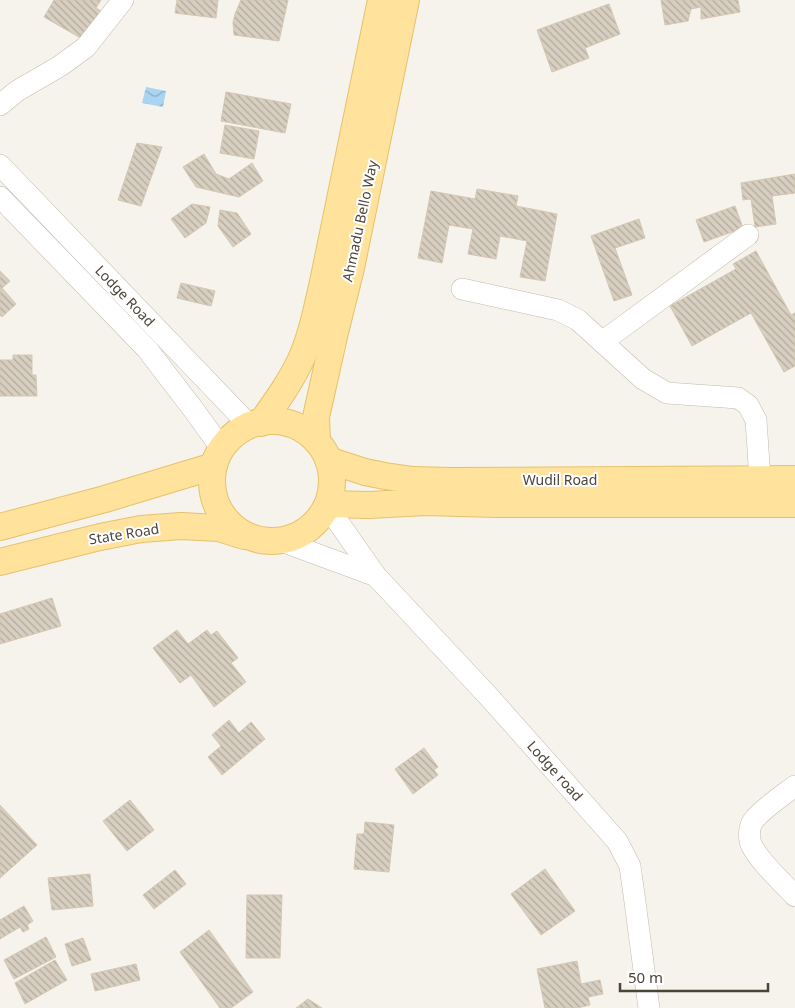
<svg xmlns="http://www.w3.org/2000/svg" width="795" height="1008" font-family="'Noto Sans',sans-serif">
<style>
.water{fill:url(#water-waves)}
.building{fill:url(#building-back-hatch);stroke:#d3c7b4}
.lines{fill:none;stroke-linecap:round;stroke-linejoin:round}
.minor-casing{stroke:#c2bbae;stroke-width:22}
.major-casing{stroke:#e6c16a;stroke-width:28}
.minor{stroke:#fff;stroke-width:21}
.major{stroke:#ffe39c;stroke-width:26}
.labels{text-anchor:middle;stroke-width:4;stroke-linejoin:round;paint-order:stroke}
.street-label{font-size:14px;fill:#4b4439;stroke:#fff}
</style>
<defs>
<pattern id="water-waves" width="16" height="10" patternUnits="userSpaceOnUse" patternTransform="scale(1.25)"><rect width="16" height="10" fill="#a9d4f2"/><path d="M0 5q4-4 8 0t8 0" fill="none" stroke="#8caec5"/></pattern>
<pattern id="building-back-hatch" width="6" height="6" patternUnits="userSpaceOnUse" patternTransform="scale(1.25)"><rect width="6" height="6" fill="#d8cfc1"/><path d="M-1 5l2 2M0 0l6 6M5-1l2 2" fill="none" stroke="#b1aa9e"/></pattern>
</defs>
<rect width="100%" height="100%" fill="#f6f3ec"/>
<path class="water" d="M146 87 166 91 163 107 142 103Z"/>
<g class="building">
<path d="M54 0H101L96 8 101 11 84 40 44 17Z"/>
<path d="M177 0H218L216 18 175 13Z"/>
<path d="M241 0H288L279 41 234 35 233 22 235 14Z"/>
<path d="M661 0H738L740 12 701 19V7L691 9 688 21 665 25Z"/>
<path d="M609 4 620 34 585 48 589 58 552 72 537 30Z"/>
<path d="M226 92 291 104 285 133 221 121Z"/>
<path d="M225 125 259 131 254 159 220 153Z"/>
<path d="M137 143 162 147 141 206 118 200Z"/>
<path d="M204 154 216 174 229 179 252 163 263 181 239 197 196 187 183 167Z"/>
<path d="M795 174V193L772 196 776 224 755 227 751 199 743 200 741 183Z"/>
<path d="M477 189 518 196 516 206 557 214 545 281 520 277 527 241 500 236 496 259 468 254 473 229 449 225 442 263 418 258 431 191 475 199Z"/>
<path d="M192 204 210 207 206 223 185 238 171 219Z"/>
<path d="M735 206 743 228 704 242 696 220Z"/>
<path d="M220 210 237 213 251 234 233 247 218 226Z"/>
<path d="M639 219 645 238 615 248 632 295 614 301 591 236Z"/>
<path d="M756 251 791 315 795 313V366L784 372 751 313 692 346 670 306 736 269 733 264Z"/>
<path d="M0 271 10 281 2 288 16 304 2 317 0 315Z"/>
<path d="M181 283 215 291 211 306 177 298Z"/>
<path d="M13 355H32V375H36L37 396H0V360H13Z"/>
<path d="M52 598 61 626 0 644V614Z"/>
<path d="M177 630 188 644 207 630 211 635 217 631 238 658 231 663 246 682 214 707 191 675 180 683 153 648Z"/>
<path d="M229 720 239 733 251 722 265 739 222 775 208 757 221 746 212 735Z"/>
<path d="M424 748 438 767 434 770 438 775 413 794 395 769Z"/>
<path d="M130 800 154 830 127 851 103 821Z"/>
<path d="M0 805 37 845 0 878Z"/>
<path d="M365 822 394 825 389 872 354 869 357 834H364Z"/>
<path d="M545 869 575 911 541 935 511 894Z"/>
<path d="M175 870 186 884 154 909 143 895Z"/>
<path d="M90 874 93 906 52 910 48 878Z"/>
<path d="M247 895H282L280 958H246Z"/>
<path d="M24 906 33 921 27 925 29 929 23 932 20 927 0 939V920Z"/>
<path d="M209 930 253 992 231 1008H220L180 952Z"/>
<path d="M46 937 56 957 14 979 4 960Z"/>
<path d="M83 938 91 960 72 966 65 944Z"/>
<path d="M55 960 67 980 25 1004 15 983Z"/>
<path d="M577 961 581 984 600 980 603 994 588 997 590 1005 577 1008H545L537 969Z"/>
<path d="M136 964 140 980 95 991 91 974Z"/>
<path d="M308 999 322 1008H296Z"/>
</g>
<g class="lines">
<g class="minor-casing">
<g id="minor">
<path d="M0 105 17 91 60 66 86 47 123 0"/>
<path d="M0 165 250 426"/>
<path d="M0 197 147 349 193 409 222 449"/>
<path d="M462 289 558 310 578 320 643 379 667 393 738 398 748 405 756 420 760 479"/>
<path d="M602 342 748 235"/>
<path d="M326 509 336 519 376 576 490 698 617 841 630 866 635 902 649 1008"/>
<path d="M281 541 376 576"/>
<path d="M795 786C783 795 762 809 753 821 749 827 748 839 752 846 759 861 783 883 795 896"/>
</g>
</g>
<g class="major-casing">
<g id="major">
<circle cx="272" cy="481" r="60"/>
<path d="M261 423C276 402 292 380 302 357 313 333 317 307 323 282L381 0"/>
<path d="M317 441 316 417 335 332 351 268 406 0"/>
<path d="M328 460 365 472 385 476 413 480 451 481 795 479"/>
<path d="M328 504 369 505 426 502 496 504H795"/>
<path d="M0 527 105 499 214 466"/>
<path d="M0 562 100 537 141 529 181 526 219 528 244 536"/>
</g>
</g>
<use href="#minor" class="minor"/>
<use href="#major" class="major"/>
</g>
<g class="labels">
<g class="street-label">
<text transform="translate(360 221) rotate(-78)" y="5">Ahmadu Bello Way</text>
<text transform="translate(125 296) rotate(46)" y="5">Lodge Road</text>
<text x="560" y="485">Wudil Road</text>
<text transform="translate(124 534) rotate(-9)" y="5">State Road</text>
<text transform="translate(555 771) rotate(48)" y="5">Lodge road</text>
</g>
</g>
<path d="M620 983v8h148v-8" fill="none" stroke="#4b4439" stroke-width="2.5"/>
<text x="628" y="983" font-size="15" fill="#4b4439" stroke="#ffffff" stroke-width="4" paint-order="stroke">50 m</text>
</svg>
